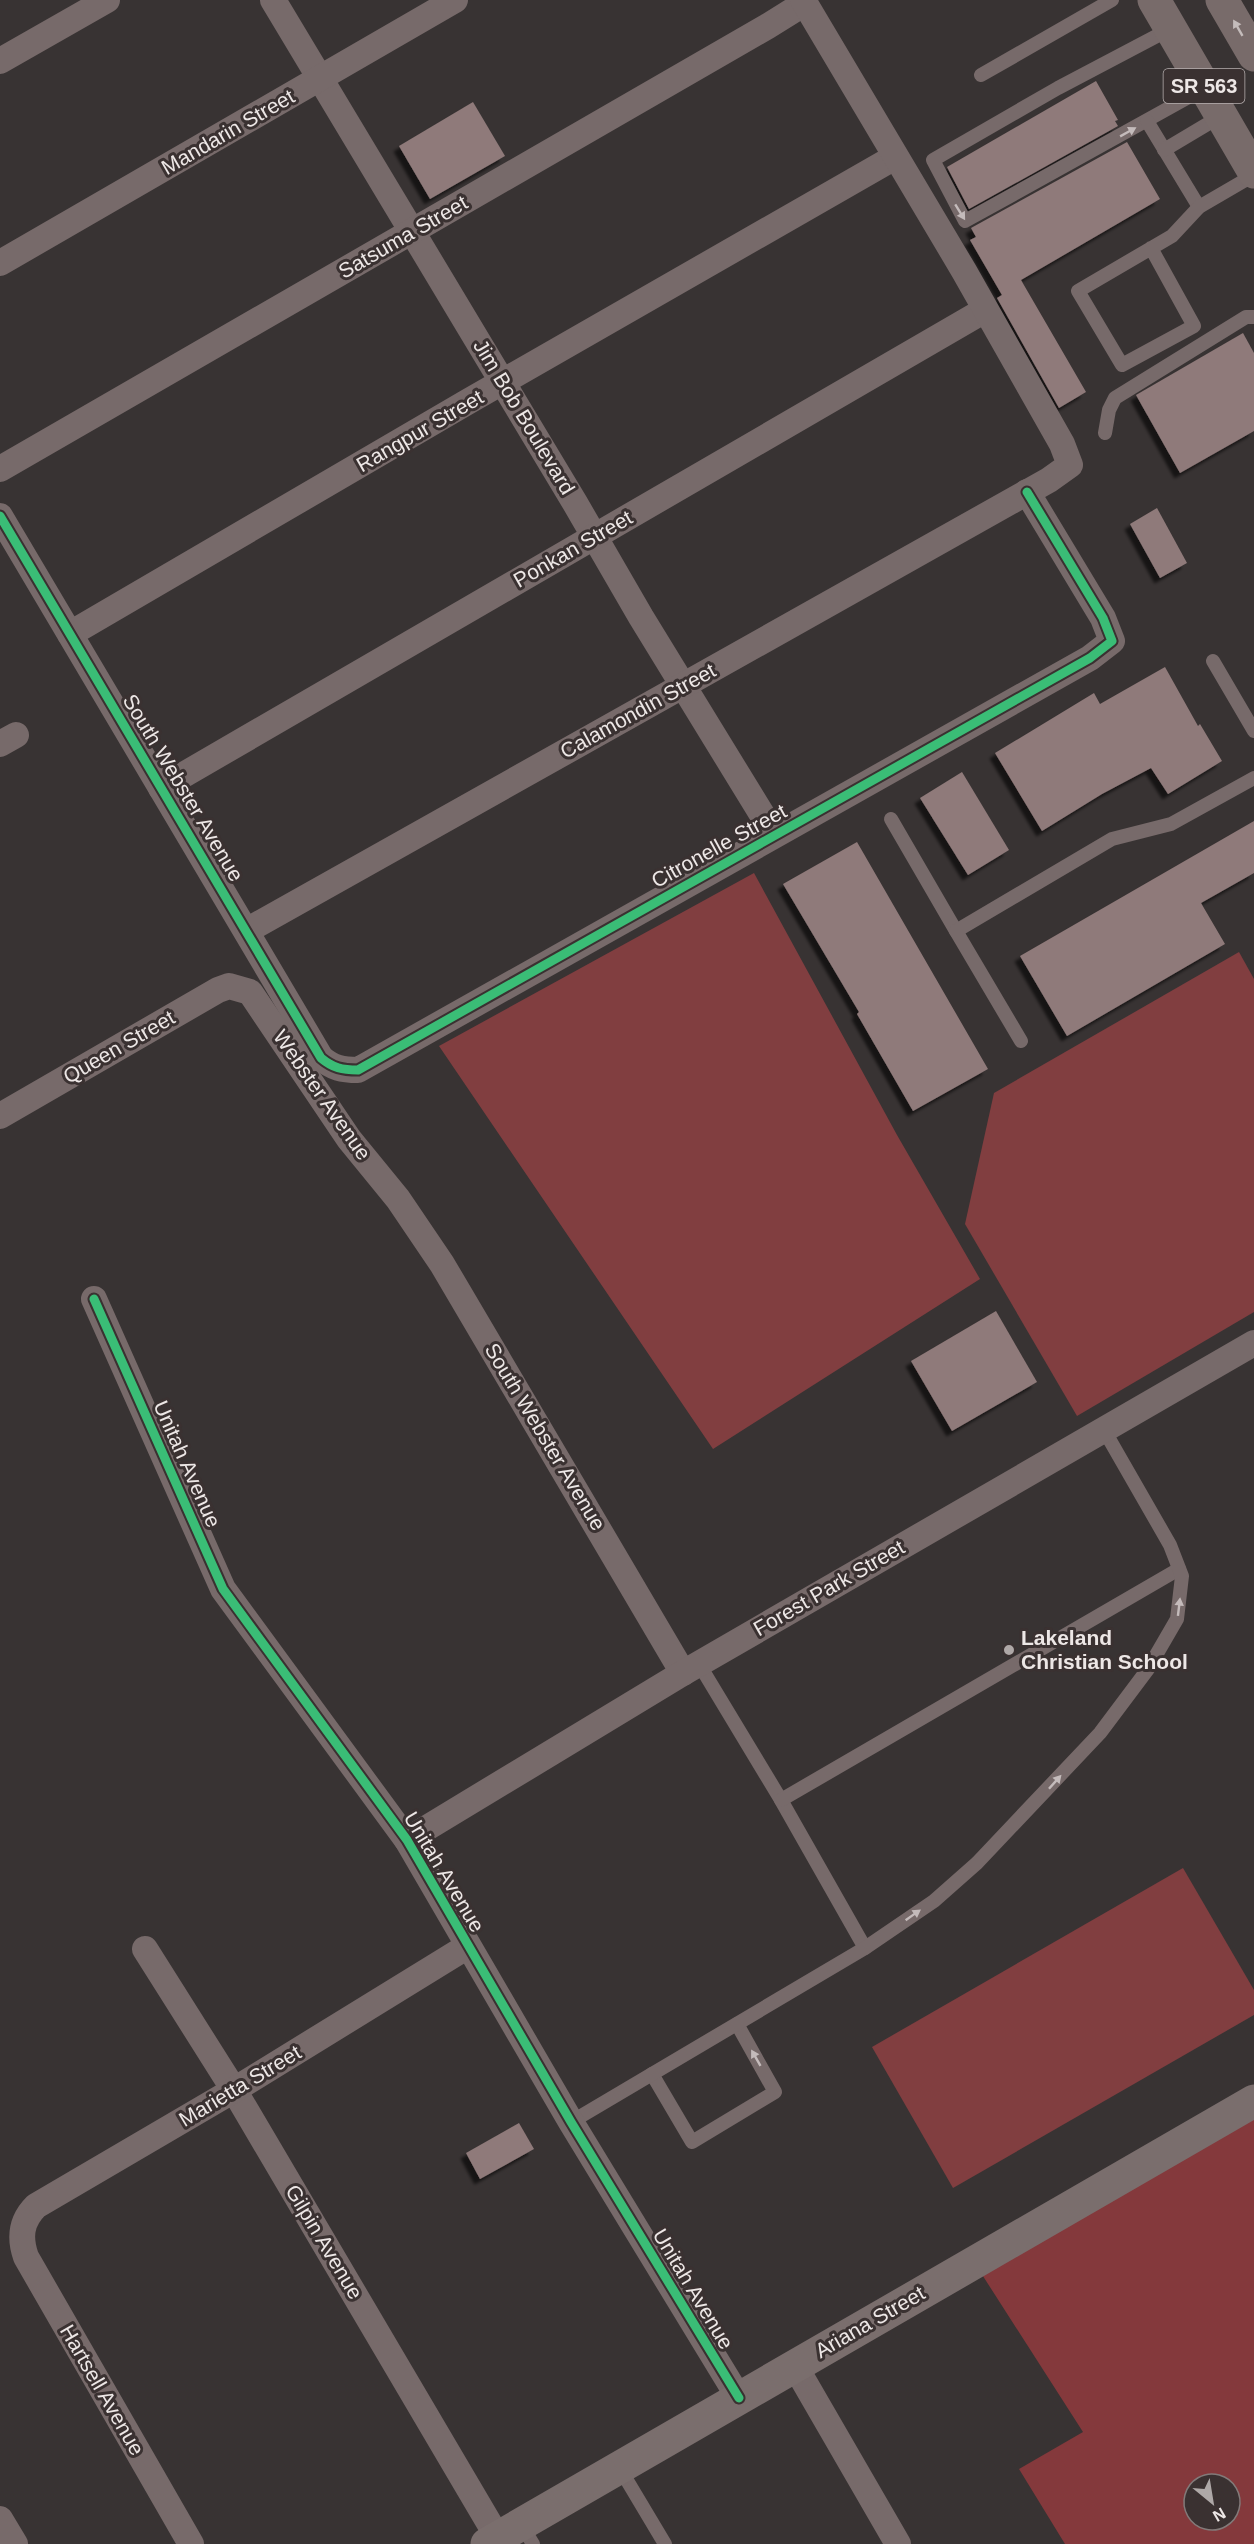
<svg xmlns="http://www.w3.org/2000/svg" width="1254" height="2544" font-family="Helvetica,sans-serif">
<style>
.green{fill:#813e40}
.forest{fill:#84393c;fill-rule:evenodd}
.building{fill:#8f7a7a;filter:url(#shadow)}
.lines{fill:none;stroke-linecap:round;stroke-linejoin:round}
.lane{stroke:#776a6a;stroke-width:14}
.street{stroke:#776a6a;stroke-width:26}
.secondary{stroke:#7a6e6d;stroke-width:33}
.primary{stroke:#786b6a;stroke-width:33}
.cycleway-casing{stroke:#3a3131;stroke-width:13}
.cycleway{stroke:#3abd76;stroke-width:9}
.oneway{fill:#c4bcbb}
.oneway2{fill:#c4bbbb}
.poi-dot{fill:#aea8a7;stroke:#3a3131;stroke-width:2}
.labels{text-anchor:middle;stroke-width:6;stroke-linejoin:round;paint-order:stroke}
.shield{fill:#3a3131;stroke:#b7b0b0;stroke-width:1.5}
.shield-label{font-size:20px;font-weight:bold;fill:#ede7e6}
.street-label{font-size:21px;fill:#ede7e6;stroke:#3a3131}
.poi-label{font-size:21px;font-weight:bold;fill:#ede7e6;stroke:#3a3131;text-anchor:start}
</style>
<defs>
<filter id="shadow"><feDropShadow dx="-5.5" dy="5.5" stdDeviation="1.5" flood-color="#0009"/></filter>
</defs>
<rect width="100%" height="100%" fill="#383333"/>
<g class="green">
<path d="M754 873 897 1135 980 1279 713 1449 439 1046Z"/>
<path d="M1239 952 1254 979V1312L1077 1416 965 1224 994 1093Z"/>
<path d="M1183 1868 1254 1990V2015L953 2188 872 2047Z"/>
</g>
<path class="forest" d="M1254 2116V2544H1065L1019 2469 1083 2432 981 2273ZM1194 2484H1230V2520H1194Z"/>
<g class="building">
<path d="M1096 81 1118 120 1115 121 1118 126 969 209 947 167Z"/>
<path d="M473 102 505 156 430 199 399 146Z"/>
<path d="M1127 142 1160 199 1021 280 1086 392 1059 408 997 298 1002 295 970 240 976 237 971 228Z"/>
<path d="M1243 333 1254 353V431L1180 473 1136 395Z"/>
<path d="M1157 508 1187 563 1160 578 1130 524Z"/>
<path d="M1165 667 1198 726 1200 724 1222 761 1168 794 1151 768 1102 794 1042 831 995 753 1094 693 1100 704Z"/>
<path d="M962 772 1009 850 968 875 920 798Z"/>
<path d="M1254 821V873L1201 903 1225 944 1067 1036 1020 956Z"/>
<path d="M857 842 988 1069 913 1111 857 1014 859 1012 783 884Z"/>
<path d="M996 1311 1037 1382 952 1431 911 1361Z"/>
<path d="M519 2123 534 2149 480 2179 466 2153Z"/>
</g>
<g class="lines">
<g class="lane">
<path d="M1170 29 1058 88 933 160 965 221 1205 88"/>
<path d="M981 75 1112 0"/>
<path d="M1147 121 1199 207"/>
<path d="M1164 150 1221 116"/>
<path d="M1151 248 1194 326 1122 365 1078 291 1172 236 1199 207 1254 175"/>
<path d="M1105 433 1109 410 1115 398 1246 317H1254"/>
<path d="M1213 661 1254 731"/>
<path d="M891 819 956 931"/>
<path d="M1021 1041 956 931 1112 839 1171 824 1254 778"/>
<path d="M699 1664 781 1800 865 1948"/>
<path d="M781 1800 1179 1569"/>
<path d="M652 2074 692 2142 775 2092 737 2024"/>
<path d="M571 2122 865 1948 934 1901 977 1863 1100 1733 1148 1669 1177 1619 1182 1576 1170 1545 1104 1430"/>
<path d="M619 2467 665 2544"/>
<path d="M521 2524 533 2544"/>
</g>
<g class="street">
<path d="M273 0 575 503 641 617 774 834"/>
<path d="M0 61 107 0"/>
<path d="M0 263 455 0"/>
<path d="M0 469 768 26 805 3"/>
<path d="M0 516 321 1058C333 1068 342 1070 358 1070L1090 658 1112 641 1103 618 1027 492"/>
<path d="M70 634 469 401 895 157"/>
<path d="M0 744 16 735"/>
<path d="M161 788 985 310"/>
<path d="M248 930 1049 480 1070 465 1062 444 964 271 803 0"/>
<path d="M0 1116 218 990 229 986 250 992 349 1139 398 1199 442 1264 683 1673"/>
<path d="M94 1299 223 1589 407 1840 571 2122 739 2398"/>
<path d="M407 1840 683 1673 1254 1343"/>
<path d="M145 1949 234 2090 498 2538"/>
<path d="M795 2366 898 2544"/>
<path d="M0 2519 15 2544"/>
<path d="M191 2544 26 2257C19 2237 21 2221 36 2206L234 2090 468 1946"/>
</g>
<path class="secondary" d="M487 2544 1254 2101"/>
<g class="primary">
<path d="M1154 0 1254 172"/>
<path d="M1222 0 1254 55"/>
</g>
<g class="cycleway-casing">
<g id="cycleway">
<path d="M0 516 321 1058C333 1068 342 1070 358 1070L1090 658 1112 641 1103 618 1027 492"/>
<path d="M94 1299 223 1589 407 1840 571 2122 739 2398"/>
</g>
</g>
<use href="#cycleway" class="cycleway"/>
</g>
<defs><path id="oneway-solid" d="M-6-.8H1V-3.2L6.5 0L1 3.2V.8H-6Z" transform="scale(1.5)"/></defs>
<use class="oneway" href="#oneway-solid" transform="translate(1238 28) rotate(-120)"/>
<g class="oneway2">
<use href="#oneway-solid" transform="translate(1128 132) rotate(-29)"/>
<use href="#oneway-solid" transform="translate(960 212) rotate(58)"/>
<use href="#oneway-solid" transform="translate(1179 1607) rotate(-83)"/>
<use href="#oneway-solid" transform="translate(1055 1782) rotate(-48)"/>
<use href="#oneway-solid" transform="translate(913 1915) rotate(-35)"/>
<use href="#oneway-solid" transform="translate(756 2058) rotate(-120)"/>
</g>
<circle class="poi-dot" cx="1009" cy="1650" r="6"/>
<g class="labels">
<rect class="shield" x="1163.5" y="69" width="81" height="34" rx="4.5"/>
<g class="shield-label">
<text x="1204" y="93">SR 563</text>
</g>
<g class="street-label">
<text transform="translate(228 132) rotate(-30)" y="7">Mandarin Street</text>
<text transform="translate(403 237) rotate(-30)" y="7">Satsuma Street</text>
<text transform="translate(524 417) rotate(59)" y="7">Jim Bob Boulevard</text>
<text transform="translate(420 431) rotate(-30)" y="7">Rangpur Street</text>
<text transform="translate(573 549) rotate(-30)" y="7">Ponkan Street</text>
<text transform="translate(638 711) rotate(-29)" y="7">Calamondin Street</text>
<text transform="translate(183 788) rotate(59)" y="7">South Webster Avenue</text>
<text transform="translate(719 846) rotate(-29)" y="7">Citronelle Street</text>
<text transform="translate(119 1047) rotate(-30)" y="7">Queen Street</text>
<text transform="translate(322 1095) rotate(55)" y="7">Webster Avenue</text>
<text transform="translate(545 1437) rotate(59)" y="7">South Webster Avenue</text>
<text transform="translate(187 1464) rotate(66)" y="7">Unitah Avenue</text>
<text transform="translate(829 1588) rotate(-30)" y="7">Forest Park Street</text>
<text transform="translate(444 1872) rotate(59)" y="7">Unitah Avenue</text>
<text transform="translate(240 2086) rotate(-31)" y="7">Marietta Street</text>
<text transform="translate(324 2242) rotate(59)" y="7">Gilpin Avenue</text>
<text transform="translate(693 2289) rotate(59)" y="7">Unitah Avenue</text>
<text transform="translate(870 2322) rotate(-30)" y="7">Ariana Street</text>
<text transform="translate(102 2390) rotate(60)" y="7">Hartsell Avenue</text>
</g>
<g class="poi-label">
<text x="1021" y="1645">Lakeland<tspan x="1021" dy="24">Christian School</tspan></text>
</g>
</g>
<g transform="translate(1212 2502) rotate(150)"><circle r="28" fill="#3a3131" stroke="#827a79" stroke-width="1.5"/>
<path d="M0-4.5L10 22L0 15L-10 22Z" fill="#aea8a7"/>
<text y="-9" font-size="16" font-weight="bold" text-anchor="middle" fill="#ede7e6">N</text>
</g>
</svg>
